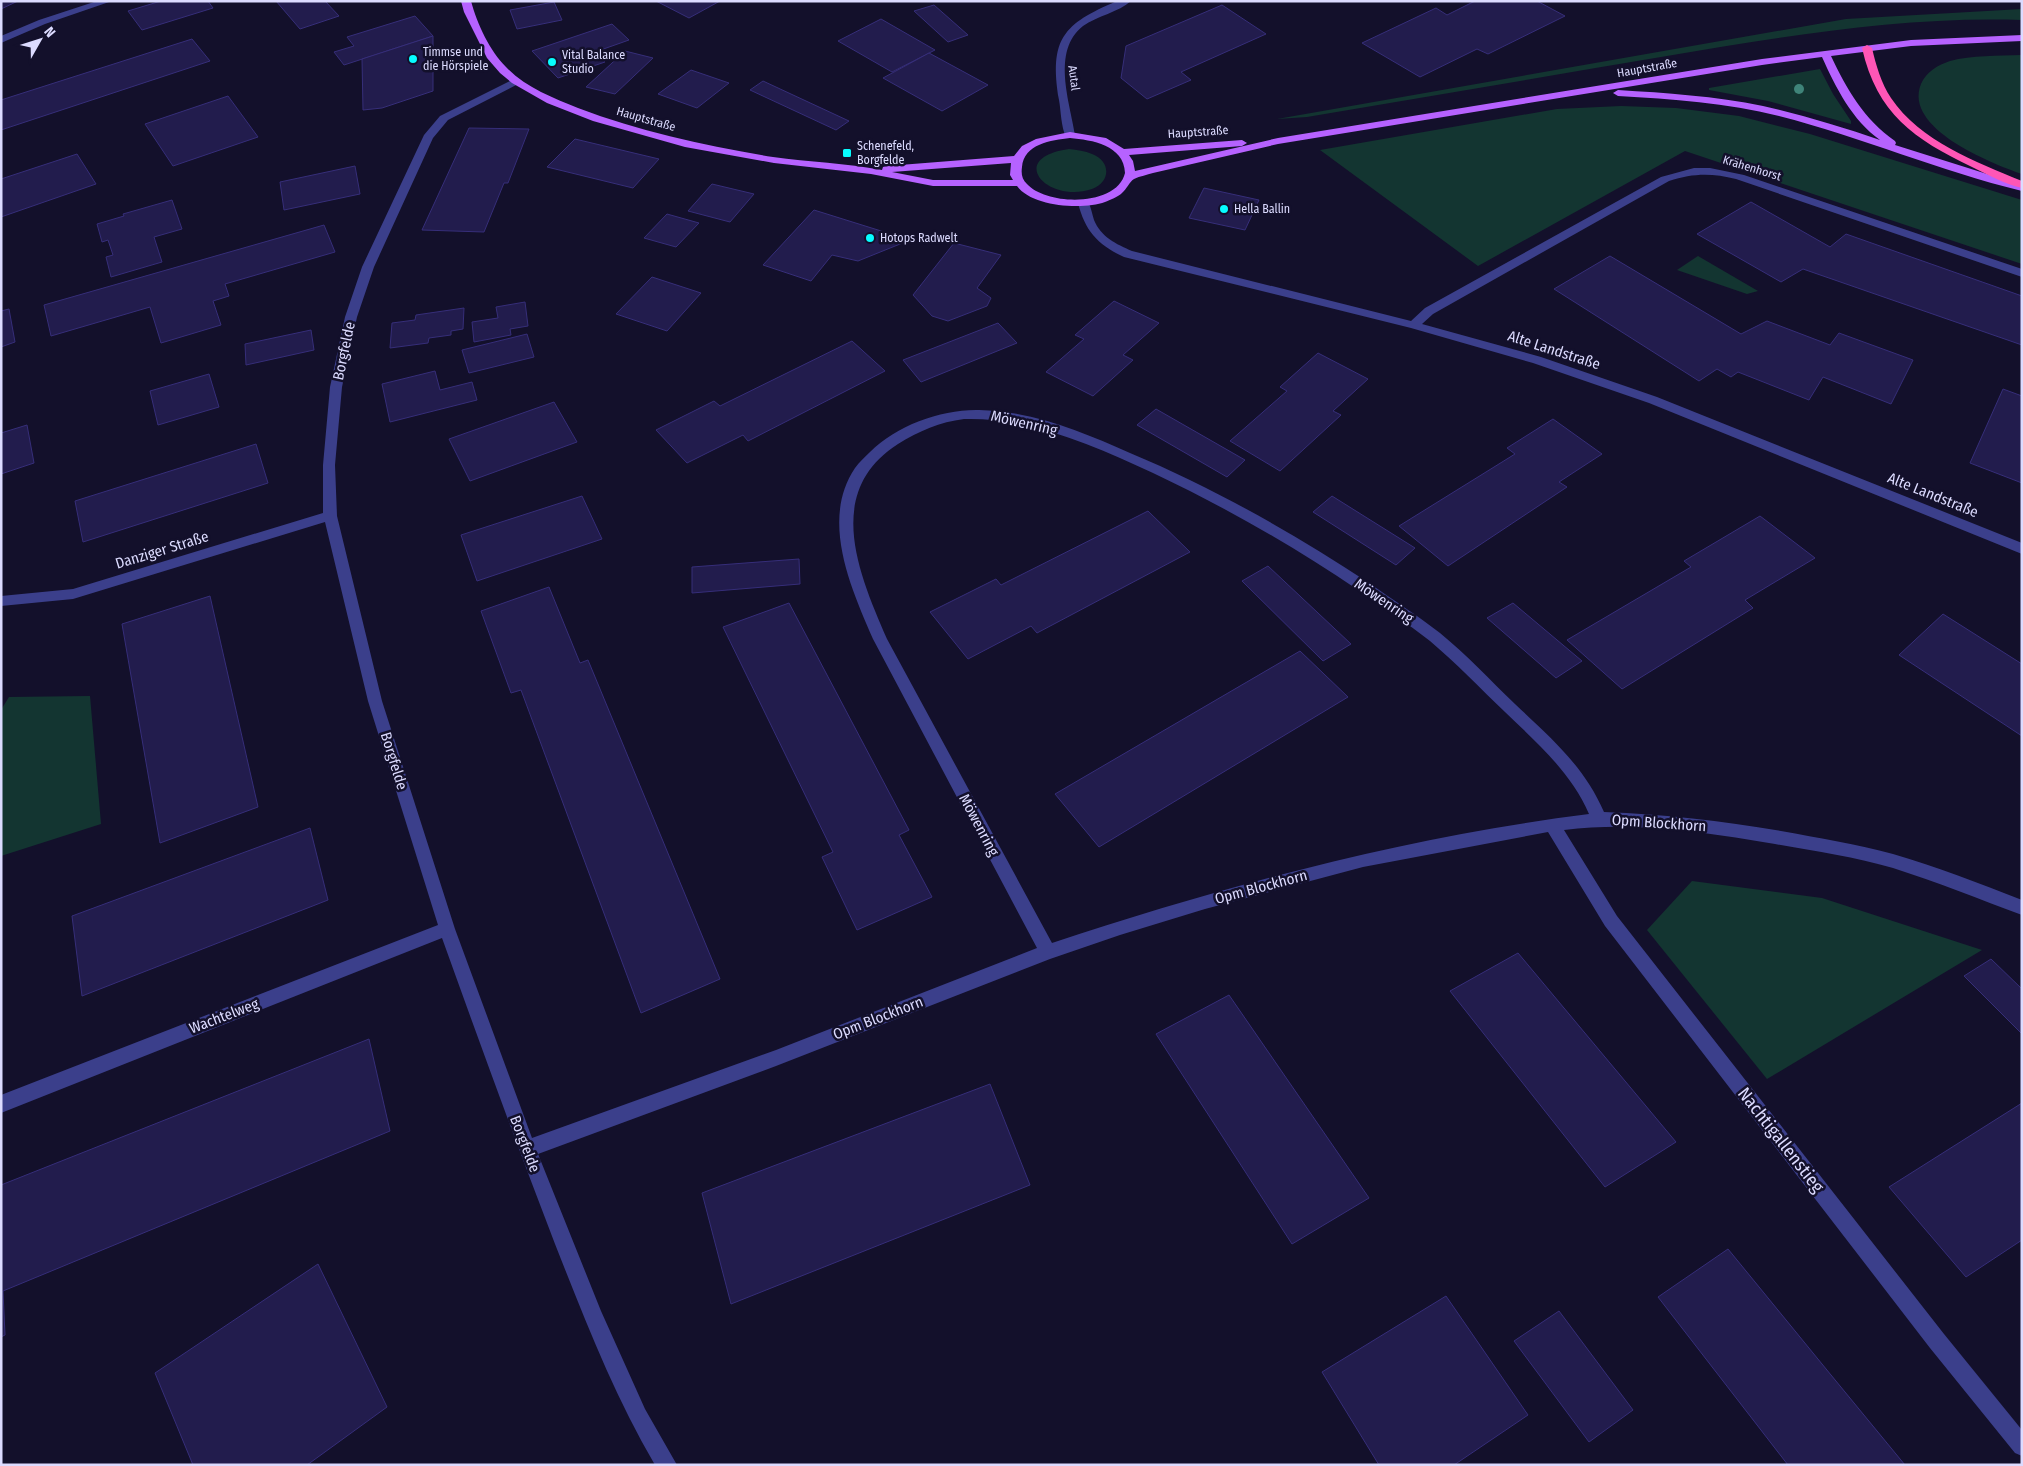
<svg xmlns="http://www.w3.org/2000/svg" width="2023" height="1466" font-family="'Fira Sans Condensed',sans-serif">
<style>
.green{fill:#133531}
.building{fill:#221c4d;stroke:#362e79}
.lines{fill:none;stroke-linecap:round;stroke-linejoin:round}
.minor{fill:#3b3f8b;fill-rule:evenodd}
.major{fill:#b662ff;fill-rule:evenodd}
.highway{fill:#ff56b6;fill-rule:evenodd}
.tree{fill:#3f8479}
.poi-dot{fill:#07fcff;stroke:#13102b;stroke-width:2}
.labels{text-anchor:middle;stroke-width:5;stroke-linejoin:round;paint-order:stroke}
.far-poi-label{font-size:12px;fill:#dcdbff;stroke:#13102b;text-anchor:start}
.far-street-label{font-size:12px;fill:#dcdbff;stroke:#13102b}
.street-label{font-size:15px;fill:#dcdbff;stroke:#13102b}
.near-street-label{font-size:18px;fill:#dcdbff;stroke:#13102b}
</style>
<rect width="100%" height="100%" fill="#13102b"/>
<g class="green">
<path d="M2022 9V20C1901 16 1780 37 1661 57 1543 77 1425 97 1307 117L1277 119 1846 19Z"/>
<path d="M2022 55V174C1990 163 1903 128 1921 84 1926 72 1938 65 1950 61 1972 55 1998 56 2022 55Z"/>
<path d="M1820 69 1833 94 1851 121V124L1768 101 1709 90V88Z"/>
<path d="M1621 106 1676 108 1739 116 1810 134 2022 200V264L1685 151 1478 266 1320 150 1557 109Z"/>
<path d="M1069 149C1077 150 1085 151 1092 154 1111 161 1111 182 1092 189 1048 204 1005 158 1069 149Z"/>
<path d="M1698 256 1758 291 1747 294 1677 270Z"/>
<path d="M90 696 101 824 1 856V710L9 697Z"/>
<path d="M1692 881 1822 898 1982 950 1767 1079 1647 930Z"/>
</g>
<g class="building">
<path d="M1 1H18L1 9Z"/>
<path d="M161 1H208L213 8 142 30 128 11Z"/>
<path d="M276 1H325L339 16 300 29Z"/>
<path d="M656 1H720L689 18Z"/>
<path d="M1475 1H1537L1565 16 1488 54 1477 49 1420 77 1362 43 1436 8 1447 15Z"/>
<path d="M554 2 562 20 517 29 510 10Z"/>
<path d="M934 5 968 35 948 42 914 11Z"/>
<path d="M1222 5 1266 34 1181 72 1191 80 1147 99 1121 78 1126 46Z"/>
<path d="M415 16 433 36 344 65 334 52 354 46 347 37Z"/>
<path d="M881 19 935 50 892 72 838 41Z"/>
<path d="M612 24 629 40 595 52 605 62 558 78 532 51Z"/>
<path d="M433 36V91L382 108 363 110 362 59Z"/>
<path d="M192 39 210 61 1 130V100Z"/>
<path d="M625 51 653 58 615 94 586 87Z"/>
<path d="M929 53 988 85 942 111 883 78Z"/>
<path d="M691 70 729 83 697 108 658 94Z"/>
<path d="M763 81 849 121 836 130 750 90Z"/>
<path d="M228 96 258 137 173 166 145 124Z"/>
<path d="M469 128 529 129 508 183H504L484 232 422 230Z"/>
<path d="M575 139 659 159 633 188 547 167Z"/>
<path d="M77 154 96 184 1 217V179Z"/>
<path d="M355 166 360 194 284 210 280 182Z"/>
<path d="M712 184 754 194 730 222 688 211Z"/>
<path d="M1204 188 1259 200 1245 230 1189 218Z"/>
<path d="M172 200 182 229 154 237 162 262 111 277 106 257 113 255 108 240 102 242 97 224 124 216 123 214Z"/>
<path d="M1751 202 1830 247 1846 234 2022 296V345L1803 269 1781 282 1697 234Z"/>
<path d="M814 210 910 240 858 261 832 255 811 281 763 265Z"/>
<path d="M667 214 699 223 676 247 644 238Z"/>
<path d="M324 225 335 252 225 284 229 296 213 301 221 325 161 343 150 307 51 336 44 305Z"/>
<path d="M954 243 1001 255 977 288 991 298 987 306 948 321 932 316 913 295Z"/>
<path d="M1610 256 1741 334 1767 321 1830 345 1839 333 1913 360 1891 404 1823 377 1809 400 1738 372 1731 377 1717 369 1699 381 1554 289Z"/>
<path d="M652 277 701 293 667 331 616 314Z"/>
<path d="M1114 301 1159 323 1123 355 1133 360 1093 396 1046 372 1084 339 1075 335Z"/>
<path d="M525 302 528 326 510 329 511 335 474 342 472 322 498 318 496 307Z"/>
<path d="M464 308 463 329 451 331V335L429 338 428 343 390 348 392 323 415 320 416 315Z"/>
<path d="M9 309 15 342 1 347V311Z"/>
<path d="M998 323 1017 343 921 382 903 360Z"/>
<path d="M311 330 314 350 246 365 245 344Z"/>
<path d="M527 334 534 357 469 373 462 350Z"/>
<path d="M852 341 885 371 748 441 743 435 687 463 656 430 714 401 720 406Z"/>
<path d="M1318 353 1368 379 1333 411 1341 415 1280 471 1230 441 1287 391 1280 387Z"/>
<path d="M435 371 440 390 472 382 477 400 390 422 382 384Z"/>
<path d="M209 374 219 407 158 425 150 391Z"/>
<path d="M2003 389 2022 396V483L1970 463Z"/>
<path d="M554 402 577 442 470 481 449 439Z"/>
<path d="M1156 409 1245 460 1227 477 1137 425Z"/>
<path d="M1553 419 1602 454 1559 482 1567 487 1448 566 1399 526 1515 454 1507 448Z"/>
<path d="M27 425 34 463 1 474V433Z"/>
<path d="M256 444 268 483 83 542 75 501Z"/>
<path d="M582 496 602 539 477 581 461 535Z"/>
<path d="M1332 496 1415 548 1396 565 1313 512Z"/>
<path d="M1148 511 1190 552 1037 633 1031 626 968 659 930 612 996 579 1001 585Z"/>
<path d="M1760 516 1815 558 1745 600 1753 608 1622 689 1567 640 1691 567 1684 561Z"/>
<path d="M799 559 800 584 692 593V567Z"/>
<path d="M1268 566 1351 644 1323 661 1242 581Z"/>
<path d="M549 587 580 663 588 660 720 979 641 1013 521 690 511 693 481 611Z"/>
<path d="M210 596 258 807 160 843 122 624Z"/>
<path d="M789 603 909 830 899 835 932 897 857 930 822 857 833 852 723 627Z"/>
<path d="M1513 603 1582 661 1556 678 1487 618Z"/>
<path d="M1943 614 2022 664V736L1899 655Z"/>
<path d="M1300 651 1348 697 1099 847 1055 794Z"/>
<path d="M310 828 328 900 82 996 72 916Z"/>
<path d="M1518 953 1676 1142 1605 1187 1450 991Z"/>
<path d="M1991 959 2022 989V1034L1964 976Z"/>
<path d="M1229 995 1369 1198 1292 1244 1156 1034Z"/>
<path d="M369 1039 390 1131 3 1291 5 1335 1 1337V1185Z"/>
<path d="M990 1084 1030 1185 731 1304 702 1193Z"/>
<path d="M2022 1103V1240L1966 1277 1889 1187Z"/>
<path d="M1728 1249 1831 1375 1905 1465H1788L1658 1297Z"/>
<path d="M318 1264 387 1407 307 1465H193L155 1373Z"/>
<path d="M1446 1296 1528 1415 1454 1465H1379L1322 1372Z"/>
<path d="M1559 1311 1633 1410 1589 1442 1514 1341Z"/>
</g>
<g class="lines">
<g class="minor">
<path d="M97 1H112L45 24 1 43V36L39 20Z"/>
<path d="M1117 1H1131C1119 12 1097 16 1083 26 1051 51 1070 102 1075 135L1074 137H1066C1061 127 1061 111 1059 100 1049 39 1063 24 1117 1Z"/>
<path d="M516 78 521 81 520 83 448 120 433 138 374 267 357 317 342 387 335 465 337 516 382 701 455 929 532 1138 776 1050 1037 948 873 639C851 588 820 520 855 468 859 462 865 457 870 452 897 425 942 409 979 410 1032 411 1083 432 1130 453 1214 488 1293 533 1369 583 1393 600 1417 615 1440 633 1467 655 1490 680 1515 704 1551 738 1584 766 1604 812 1664 814 1722 821 1781 831 1819 838 1857 844 1893 854 1937 867 1979 883 2022 900V915C1979 899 1937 882 1893 868 1855 857 1814 851 1775 844 1704 832 1635 821 1564 830L1617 916 1944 1334 2022 1430V1456L2015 1453 1930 1348 1605 926 1548 832 1363 867 1205 909 1120 935 1050 959 776 1066 538 1154 601 1311 645 1409 677 1465H655C614 1395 585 1320 555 1244 516 1143 479 1041 442 938L1 1113V1095L438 925 368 701 325 522 73 599 1 606V596L73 589 323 513V465L330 387 345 317 362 267 424 135 440 116ZM964 419C1031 417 1094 446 1153 473 1225 507 1293 546 1358 590 1382 607 1407 623 1430 641 1456 663 1480 688 1505 712 1536 742 1571 772 1589 814 1406 837 1227 885 1052 943L887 639C859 574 823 492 898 444 919 431 940 422 964 419Z"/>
<path d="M1694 168H1710L1744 175 2022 269V277L1736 179C1712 173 1693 173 1669 181L1433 314 1422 324 1541 357 1657 397 2022 543V554L1649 403 1533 363 1411 328 1124 257C1098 245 1085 231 1078 203L1080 201H1088C1091 207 1092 214 1094 220 1101 237 1116 244 1132 251L1411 321 1425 308 1661 177Z"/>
</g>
<path class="major" d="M461 1H471C477 24 490 51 506 67 525 87 553 98 578 108 641 132 707 146 773 157 809 162 846 163 882 170L883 167 887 166 1014 156 1022 146 1036 139 1070 132 1106 138 1124 149 1242 140 1247 143 1242 146 1129 155 1133 161 1135 171 1278 138 1762 59 1911 40 2022 35V41L1911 46 1831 56C1847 90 1864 119 1895 141L1896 143 1895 145 2022 185V191C1940 171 1861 137 1779 116 1727 103 1672 99 1618 96L1613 93 1618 90C1666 93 1715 96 1763 106 1803 115 1842 127 1880 140 1852 120 1836 88 1822 57L1762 65 1278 144 1153 173C1147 175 1140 176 1134 179 1129 182 1127 189 1122 193 1118 197 1110 200 1105 202 1083 210 1032 207 1017 186H933L871 174 774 163 685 147 593 121 547 103 512 83 500 73 487 58 464 12ZM1070 138C1092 140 1124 145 1125 173 1117 207 1047 206 1027 184 1022 179 1021 174 1022 167 1024 144 1051 140 1070 138ZM1011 163 1010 175 1013 180H933L892 172Z"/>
<path class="highway" d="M1867 45 1872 48C1876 65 1881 83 1891 98 1920 141 1976 162 2022 181V188C2005 184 1988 175 1972 167 1914 139 1877 114 1862 48Z"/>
</g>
<circle class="tree" cx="1799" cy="89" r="5"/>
<g class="poi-dot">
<circle cx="413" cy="59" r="5"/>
<circle cx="552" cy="62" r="5"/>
<rect x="842" y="148" width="10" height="10" rx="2.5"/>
<circle cx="1224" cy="209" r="5"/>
<circle cx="870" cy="238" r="5"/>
</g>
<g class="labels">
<g class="far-poi-label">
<text x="423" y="56">Timmse und<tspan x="423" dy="14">die Hörspiele</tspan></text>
<text x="562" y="59">Vital Balance<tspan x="562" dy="14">Studio</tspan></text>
<text x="857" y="150">Schenefeld,<tspan x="857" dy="14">Borgfelde</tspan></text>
<text x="1234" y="213">Hella Ballin</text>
<text x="880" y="242">Hotops Radwelt</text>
</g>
<g class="far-street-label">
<text transform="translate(1647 68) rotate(-10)" y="4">Hauptstraße</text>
<text transform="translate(1074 78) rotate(82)" y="4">Autal</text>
<text transform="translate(646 119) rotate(16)" y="4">Hauptstraße</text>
<text transform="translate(1198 132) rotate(-4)" y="4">Hauptstraße</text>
<text transform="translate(1752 168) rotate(17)" y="4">Krähenhorst</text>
</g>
<g class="street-label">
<text transform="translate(1554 350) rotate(18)" y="5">Alte Landstraße</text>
<text transform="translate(344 351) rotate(-78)" y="5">Borgfelde</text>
<text transform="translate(1024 423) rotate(13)" y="5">Möwenring</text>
<text transform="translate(1933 495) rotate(22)" y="5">Alte Landstraße</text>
<text transform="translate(162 550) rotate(-17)" y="5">Danziger Straße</text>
<text transform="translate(1384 601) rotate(34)" y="5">Möwenring</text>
<text transform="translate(394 761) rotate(73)" y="5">Borgfelde</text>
<text transform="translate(1659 823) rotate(4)" y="5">Opm Blockhorn</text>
<text transform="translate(979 825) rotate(62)" y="5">Möwenring</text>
<text transform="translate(1261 887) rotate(-15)" y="5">Opm Blockhorn</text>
<text transform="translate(224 1016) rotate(-21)" y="5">Wachtelweg</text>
<text transform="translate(878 1018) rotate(-21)" y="5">Opm Blockhorn</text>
<text transform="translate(525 1144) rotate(69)" y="5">Borgfelde</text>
</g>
<g class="near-street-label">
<text transform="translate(1781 1140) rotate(52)" y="6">Nachtigallenstieg</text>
</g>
</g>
<rect width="2023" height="1466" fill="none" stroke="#dcdbff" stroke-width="5"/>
<g transform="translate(40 40) rotate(51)" stroke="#13102b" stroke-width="4" paint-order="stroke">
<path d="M0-4L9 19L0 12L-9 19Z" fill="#dcdbff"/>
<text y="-8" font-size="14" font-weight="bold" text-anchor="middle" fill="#dcdbff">N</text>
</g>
</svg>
